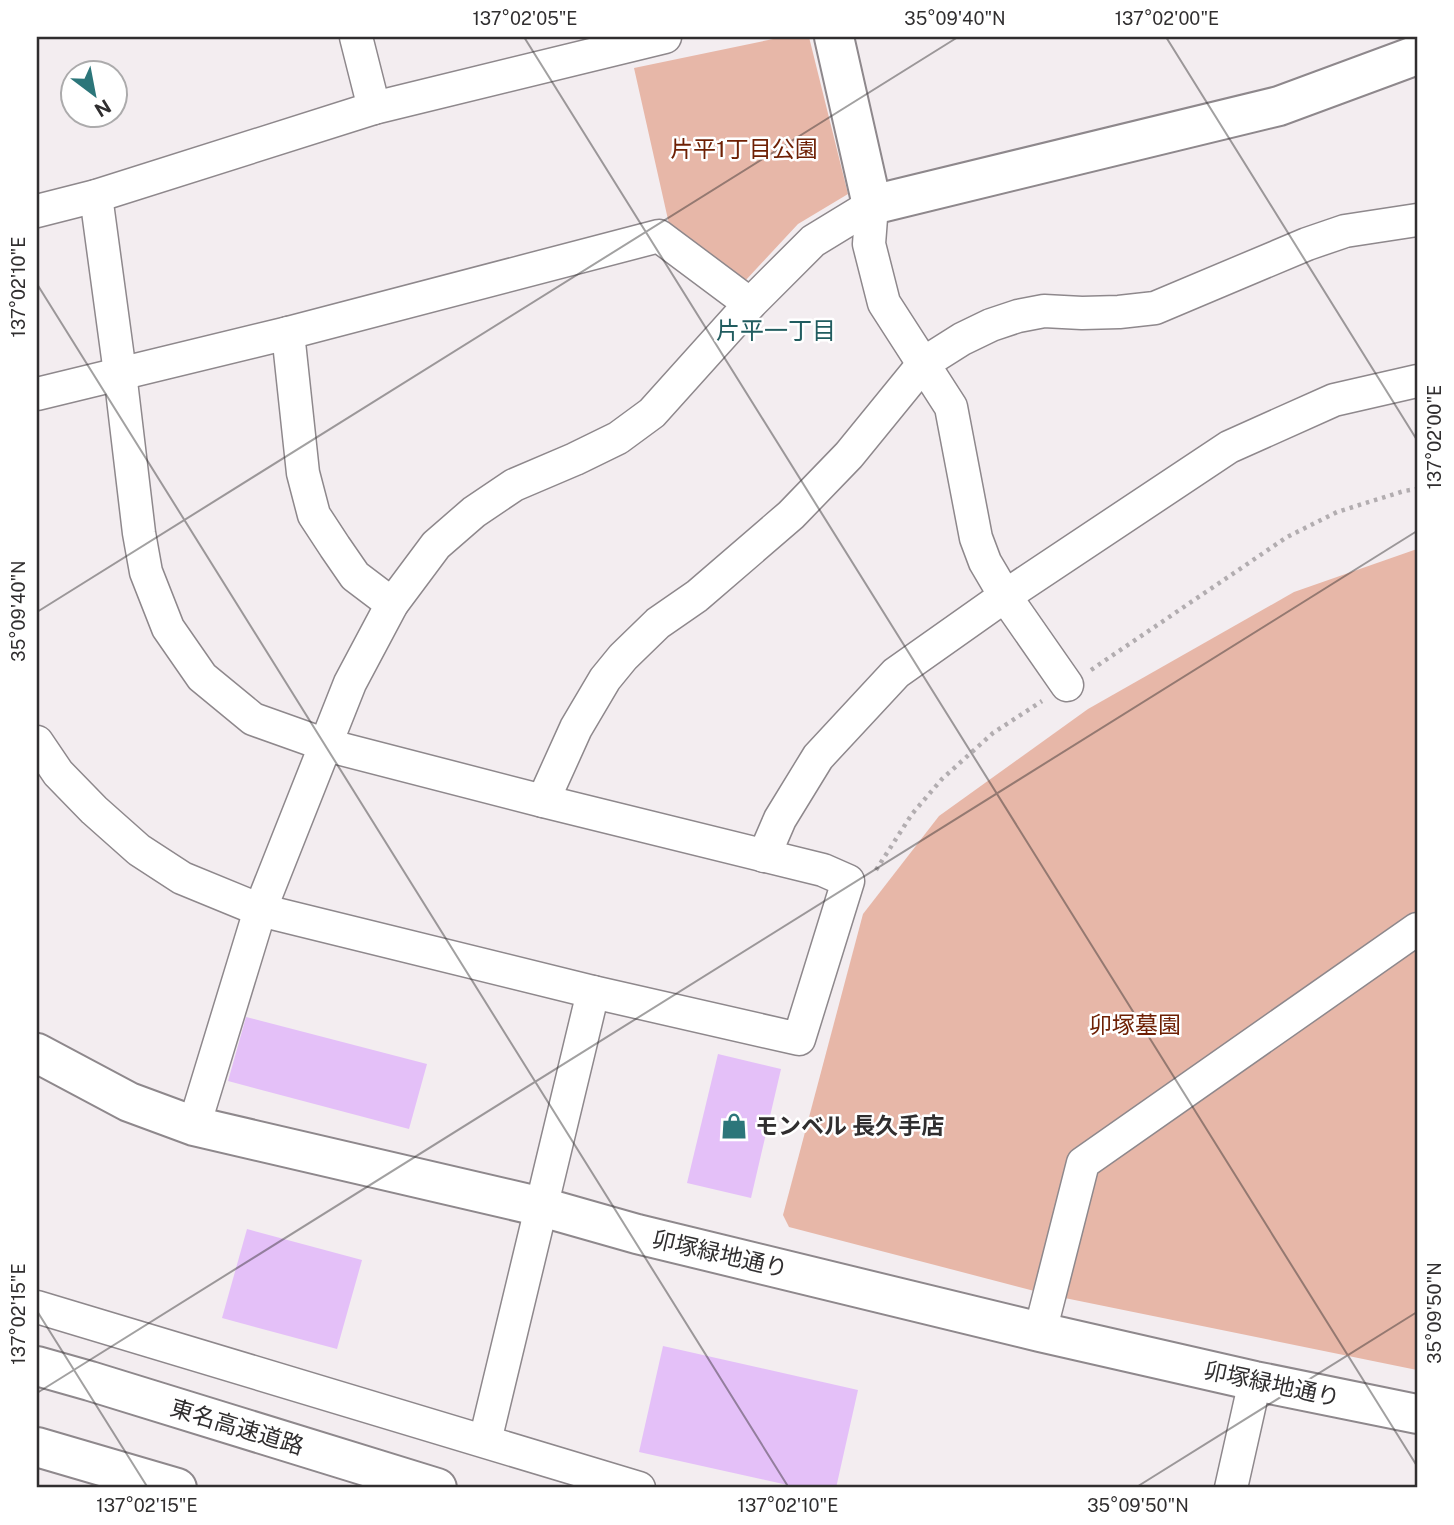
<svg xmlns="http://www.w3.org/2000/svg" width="1454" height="1525" font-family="'Public Sans','Noto Sans JP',sans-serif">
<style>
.green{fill:#e7b7a8}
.building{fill:#e4c0f8}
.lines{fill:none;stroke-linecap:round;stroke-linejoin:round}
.minor-casing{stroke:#8e888c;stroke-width:35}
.tertiary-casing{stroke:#8e888c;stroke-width:42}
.motorway-casing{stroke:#8e888c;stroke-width:42}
.path{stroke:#b2adb0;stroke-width:4.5;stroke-dasharray:3.5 5;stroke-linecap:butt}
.minor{stroke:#fff;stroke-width:32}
.tertiary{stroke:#fff;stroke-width:38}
.motorway{stroke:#fff;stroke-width:38}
.ticks{fill:none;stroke:#302e2f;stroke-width:2;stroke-opacity:0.45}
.labels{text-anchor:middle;stroke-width:5;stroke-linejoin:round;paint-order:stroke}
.park-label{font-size:23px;fill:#6e2004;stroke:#fff}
.poi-label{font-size:23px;font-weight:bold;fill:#302e2f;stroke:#fff;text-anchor:start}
.street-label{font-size:23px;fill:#302e2f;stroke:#fff}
.neighbourhood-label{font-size:24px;fill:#215c5f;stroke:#fff}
.neatline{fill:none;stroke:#302e2f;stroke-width:2.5}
.ticks-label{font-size:18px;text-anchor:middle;fill:#302e2f}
</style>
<rect width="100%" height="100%" fill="#f3edf0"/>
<g class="green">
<path d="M783 37H809L848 194 798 224 745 281 669 224 634 68Z"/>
<path d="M1417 549V1370L1050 1295 789 1227 783 1215 863 914 939 816 1088 709 1294 592Z"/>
</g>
<g class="building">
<path d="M246 1017 427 1064 409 1129 228 1081Z"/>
<path d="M718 1054 781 1069 751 1198 687 1183Z"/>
<path d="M247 1229 362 1260 337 1349 222 1318Z"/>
<path d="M663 1346 858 1390 836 1488H801L639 1452Z"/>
</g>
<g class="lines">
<g class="minor-casing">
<g id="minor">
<path d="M356 37 374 108"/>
<path d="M872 205 869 244 884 303 951 407 976 538 985 562 1005 596 1067 685"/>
<path d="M37 211 96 196 374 108 665 37"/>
<path d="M288 333 303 473 314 515 335 547 355 576 392 604"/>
<path d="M37 394 288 333 659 236 750 304"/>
<path d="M37 742 58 773 94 810 139 850 182 878 260 910 593 992 799 1039 848 881 823 870 543 801 326 745 253 719 202 677 168 628 146 572 139 533 120 373 96 196"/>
<path d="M543 801 576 728 605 679 623 657 658 623 697 596 791 515 849 455 924 363 962 339 991 325 1018 316 1044 311 1082 313 1119 312 1155 308 1307 244 1345 231 1417 220"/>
<path d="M764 856 780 819 818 757 896 673 1005 596 1229 447 1334 400 1417 381"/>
<path d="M194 1126 260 910 350 683 392 604 436 545 474 512 514 485 575 459 618 438 652 413 750 304 813 241 872 205"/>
<path d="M37 1307 639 1488"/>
<path d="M1040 1332 1083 1163 1417 929"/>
<path d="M485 1441 593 992"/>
<path d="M1231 1488 1255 1381"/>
</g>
</g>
<g class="tertiary-casing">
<g id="tertiary">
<path d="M834 37 872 205 1279 106 1417 55"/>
<path d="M37 1053 129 1102 194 1126 542 1207 637 1234 1040 1332 1255 1381 1417 1414"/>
</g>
</g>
<g class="motorway-casing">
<g id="motorway">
<path d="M37 1366 90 1381 437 1488"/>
<path d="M37 1447 177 1488"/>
</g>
</g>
<g class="path">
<path d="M1091 670 1287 537 1337 512 1404 491 1417 489"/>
<path d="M876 870 912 814 942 779 993 733 1042 701"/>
</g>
<use href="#minor" class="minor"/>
<use href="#tertiary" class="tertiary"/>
<use href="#motorway" class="motorway"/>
</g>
<path class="ticks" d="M524 37 1417 1466M1166 37 1417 440M37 284 789 1488M37 612 958 37M37 1311 148 1488M37 1393 1417 531M1135 1488 1417 1312"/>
<defs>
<g id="shop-bare" transform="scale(2.1)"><path d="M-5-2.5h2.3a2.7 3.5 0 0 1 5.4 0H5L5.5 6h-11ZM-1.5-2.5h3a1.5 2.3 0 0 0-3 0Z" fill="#2c767a" stroke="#fff" stroke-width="2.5" paint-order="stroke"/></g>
</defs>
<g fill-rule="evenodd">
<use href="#shop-bare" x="734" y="1126"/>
</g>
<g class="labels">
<g class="park-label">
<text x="744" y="157">片平1丁目公園</text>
<text x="1135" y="1033">卯塚墓園</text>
</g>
<g class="poi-label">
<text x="755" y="1134">モンベル 長久手店</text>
</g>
<g class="street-label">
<text transform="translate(720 1254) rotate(13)" y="8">卯塚緑地通り</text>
<text transform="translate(1272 1384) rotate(12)" y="8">卯塚緑地通り</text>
<text transform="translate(237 1427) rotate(17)" y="8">東名高速道路</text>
</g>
<g class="neighbourhood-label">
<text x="776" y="339">片平一丁目</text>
</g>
</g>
<rect width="1454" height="1525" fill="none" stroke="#ffffff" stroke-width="77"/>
<g transform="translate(94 94) rotate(148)"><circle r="33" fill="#ffffff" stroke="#acabac" stroke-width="2"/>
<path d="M0-5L12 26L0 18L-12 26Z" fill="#2c767a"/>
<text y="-10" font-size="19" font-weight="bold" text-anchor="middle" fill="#302e2f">N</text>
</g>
<rect x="38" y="38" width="1378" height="1448" class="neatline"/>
<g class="ticks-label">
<text x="525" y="25">137°02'05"E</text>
<text x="955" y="25">35°09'40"N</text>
<text x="1167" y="25">137°02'00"E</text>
<text transform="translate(19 287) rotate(-90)" y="6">137°02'10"E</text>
<text transform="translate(1435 437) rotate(-90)" y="6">137°02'00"E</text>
<text transform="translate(19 611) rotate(-90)" y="6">35°09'40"N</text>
<text transform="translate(1435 1313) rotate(-90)" y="6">35°09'50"N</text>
<text transform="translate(19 1314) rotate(-90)" y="6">137°02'15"E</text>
<text x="147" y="1512">137°02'15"E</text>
<text x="788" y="1512">137°02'10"E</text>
<text x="1138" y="1512">35°09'50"N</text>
</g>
</svg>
